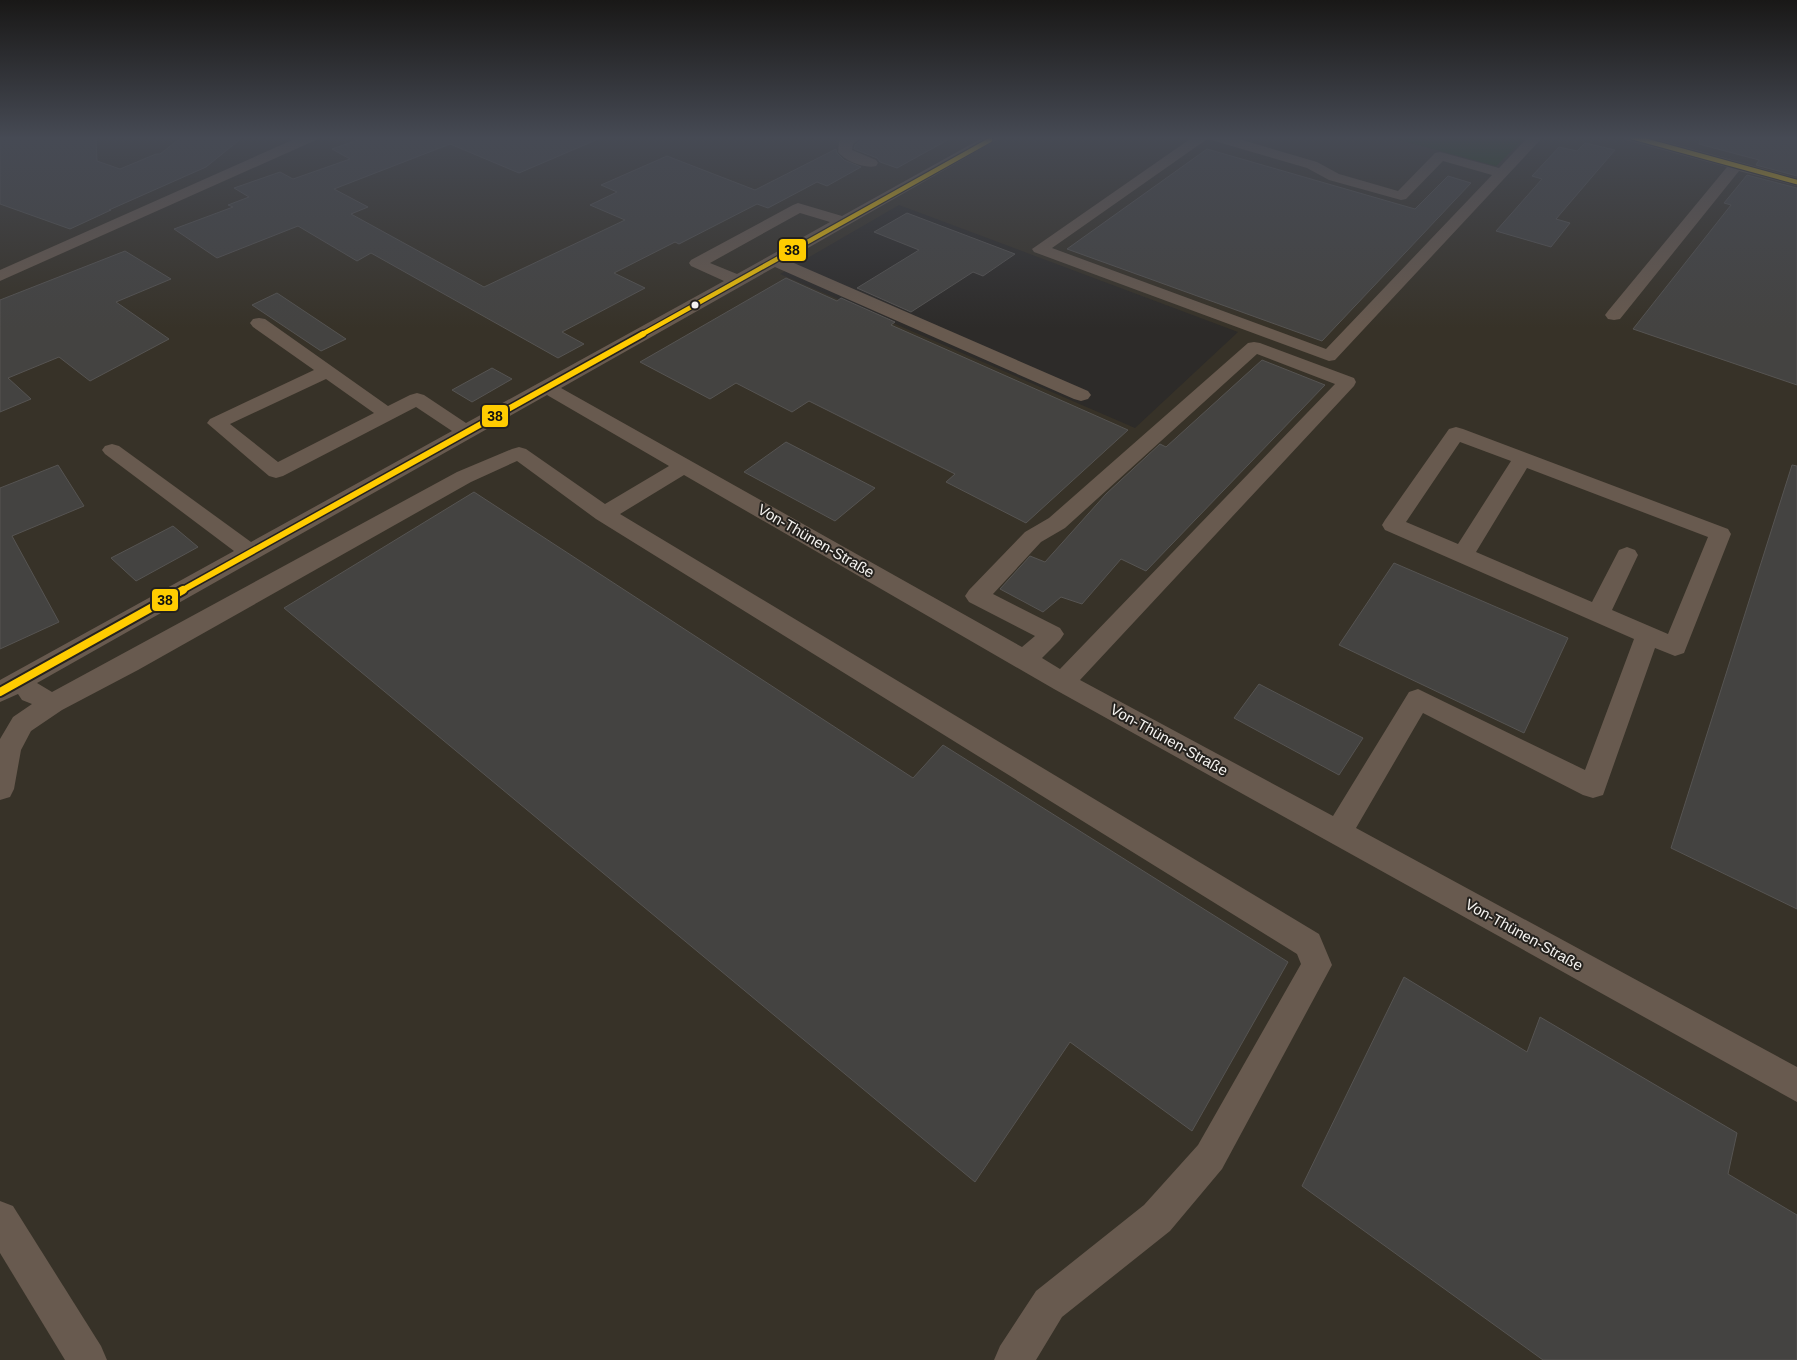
<svg xmlns="http://www.w3.org/2000/svg" width="1797" height="1360" font-family="Arial,sans-serif">
<style>
.built{fill:#373228;fill-rule:evenodd}
.green{fill:#194112}
.building{fill:#444341;stroke:#565452}
.lines{fill:none;stroke-linecap:round;stroke-linejoin:round}
.minor{fill:#685a4f;fill-rule:evenodd}
.bus-1-far2-casing{stroke:#25221e;stroke-width:7}
.bus-1-far1-casing{stroke:#25221e;stroke-width:9}
.bus-1-casing{stroke:#25221e;stroke-width:12}
.bus-1-far2{stroke:#fc0;stroke-width:4.5}
.bus-1-far1{stroke:#fc0;stroke-width:6}
.bus-1{stroke:#fc0;stroke-width:8}
.bus-dot{fill:#f5f3f0;stroke:#25221e;stroke-width:2}
.labels{text-anchor:middle;stroke-width:4;stroke-linejoin:round;paint-order:stroke}
.street-label{font-size:15px;fill:#f5f3f0;stroke:#25221e}
.line-badge{stroke:#25221e;stroke-width:2}
.pale-badge-label{font-size:14px;text-anchor:middle;font-weight:bold;fill:#111}
</style>
<rect width="100%" height="100%" fill="#2d2b29"/>
<path class="built" d="M0 137H1389L1496 166 1526 137H1797V1360H0ZM899 205 1238 332 1135 428 780 274Z"/>
<path class="green" d="M1389 137H1526L1496 166Z"/>
<g class="building">
<path d="M0 137H96L97 161 120 169 156 154H160L182 137H243L206 167 109 210H111L70 229 0 204Z"/>
<path d="M366 137H603L519 173 450 144 334 189 368 207 351 214 484 287 625 220 590 205 617 192 601 185 667 156 755 190 836 149 837 153 844 160 861 167 827 186 817 182 768 208 757 204 679 244 675 242 614 273 645 288 562 332 584 344 558 358 371 253 357 261 298 226 217 258 174 229 233 207 228 205 249 197 234 188 280 172 293 179 350 159 332 149Z"/>
<path d="M864 137H953L897 168 880 162 877 158 854 149 855 145Z"/>
<path d="M1700 137H1797V176L1756 165 1759 160 1699 144Z"/>
<path d="M1585 143 1615 150 1556 219 1570 223 1551 247 1496 231 1542 179 1532 176 1559 147 1577 151Z"/>
<path d="M1207 149 1415 209 1448 176 1471 183 1322 341 1067 249Z"/>
<path d="M1747 175 1797 188V385L1633 329 1731 205 1724 203Z"/>
<path d="M907 213 1015 254 983 276 973 272 911 312 857 288 919 250 874 232Z"/>
<path d="M125 251 171 279 116 302 169 339 90 381 59 357 8 378 31 399 0 412V300Z"/>
<path d="M786 278 837 301 841 298 895 322 891 325 1128 430 1026 523 946 482 955 474 809 401 792 412 736 383 710 399 640 362Z"/>
<path d="M277 293 346 339 321 351 252 305Z"/>
<path d="M1262 360 1325 385 1146 571 1121 559 1082 604 1061 597 1043 612 1000 589 1030 556 1045 562 1106 494 1160 444 1166 447Z"/>
<path d="M492 368 512 379 472 402 452 390Z"/>
<path d="M786 442 875 488 835 521 744 472Z"/>
<path d="M58 465 84 506 12 536 59 622 0 649V488Z"/>
<path d="M1792 465 1797 466V909L1671 848Z"/>
<path d="M474 492 913 778 943 745 1288 962 1192 1131 1070 1042 975 1182 284 608Z"/>
<path d="M173 526 198 547 136 581 111 558Z"/>
<path d="M1394 563 1568 638 1524 733 1339 645Z"/>
<path d="M1259 684 1363 738 1339 775 1234 718Z"/>
<path d="M1404 977 1527 1052 1540 1017 1737 1133 1728 1174 1797 1215V1360H1543L1302 1186Z"/>
</g>
<g class="lines">
<g class="minor">
<path d="M299 137H318L316 140 0 281V270Z"/>
<path d="M844 137H862L853 144 852 150 876 160 878 163 876 166C865 169 845 161 838 152L839 142Z"/>
<path d="M984 137H1002L787 260 1088 391 1091 395 1088 399 1081 401 1074 399 775 267 561 388 1022 647 1035 636 969 602 965 596 969 590 1025 532 1049 518 1248 343 1254 342 1260 343 1354 378 1356 382 1354 386 1080 680 1333 816 1409 692 1418 689 1585 770 1634 639 1385 530 1382 525 1385 520 1449 429 1456 427 1463 429 1728 529 1731 534 1684 653 1675 656 1655 648 1603 795 1593 798 1583 795 1423 713 1356 828 1797 1067V1102L1054 689 684 475 620 514 1319 934 1332 965 1222 1169 1170 1231 1062 1317 1036 1360H994L1000 1346 1036 1291 1144 1205 1198 1145 1301 964 1297 954 596 519 517 461 471 482 138 670 62 710 31 731 21 750 14 789 10 797 0 800V739L13 717 32 704 22 700 18 694 0 702V680L234 551 105 454 102 450 105 446 112 444 119 446 251 542 452 431 416 407 283 476 276 478 269 476 207 423 210 419 314 370 253 327 250 323 253 319 259 318 265 319 388 406 410 395 417 393 424 395 466 423 724 281 691 266 689 263 691 260 793 205 798 203 842 216ZM800 213 830 222 737 274 710 263ZM1257 354 1335 384 1060 669 1042 658 1060 640 1064 634 1060 628 993 594 1041 542 1065 528ZM326 379 374 413 278 462 230 424ZM547 395 669 466 605 504 526 449 519 447 512 449 457 472 52 692 37 683ZM1460 442 1511 461 1458 544 1406 522ZM1527 468 1708 537 1668 634 1612 610 1638 555 1635 550 1627 547 1619 550 1592 602 1476 552Z"/>
<path d="M1193 137H1232L1317 162 1339 174 1398 191 1435 153 1440 152 1499 168 1528 137H1543L1335 360 1329 361 1034 252 1032 249ZM1210 137 1211 140 1307 168 1329 180 1401 200 1406 199 1443 161 1492 175 1326 349 1052 248Z"/>
<path d="M1624 137H1648L1797 178V186L1739 171 1620 319 1614 320 1608 319 1605 315 1608 311 1727 167 1626 140Z"/>
<path d="M0 1201 13 1206 101 1346 107 1360H65L0 1253Z"/>
</g>
<g class="bus-1-far2-casing">
<g id="bus-1-far2">
<path d="M1632 137 1797 182"/>
<path d="M641 335 990 140"/>
</g>
</g>
<g class="bus-1-far1-casing">
<path id="bus-1-far1" d="M181 591 643 334"/>
</g>
<g class="bus-1-casing">
<path id="bus-1" d="M0 692 183 590"/>
</g>
<use href="#bus-1-far2" class="bus-1-far2"/>
<use href="#bus-1-far1" class="bus-1-far1"/>
<use href="#bus-1" class="bus-1"/>
</g>
<linearGradient id="sky" x2="0" y2="1"><stop stop-color="#191817"/><stop offset="0.42" stop-color="#464a54"/><stop offset="1" stop-color="#464a54" stop-opacity="0"/></linearGradient>
<rect width="1797" height="328" fill="url(#sky)"/>
<circle class="bus-dot" cx="695" cy="305" r="4.5"/>
<g class="labels">
<g class="street-label">
<text transform="translate(816 541) rotate(30)" y="5">Von-Thünen-Straße</text>
<text transform="translate(1169 740) rotate(29)" y="5">Von-Thünen-Straße</text>
<text transform="translate(1524 935) rotate(29)" y="5">Von-Thünen-Straße</text>
</g>
</g>
<g class="line-badge">
<rect x="778" y="238" width="29" height="24" rx="5" fill="#fc0"/>
<rect x="481" y="404" width="28" height="24" rx="5" fill="#fc0"/>
<rect x="151" y="588" width="28" height="24" rx="5" fill="#fc0"/>
</g>
<g class="pale-badge-label">
<text x="792" y="255">38</text>
<text x="495" y="421">38</text>
<text x="165" y="605">38</text>
</g>
</svg>
